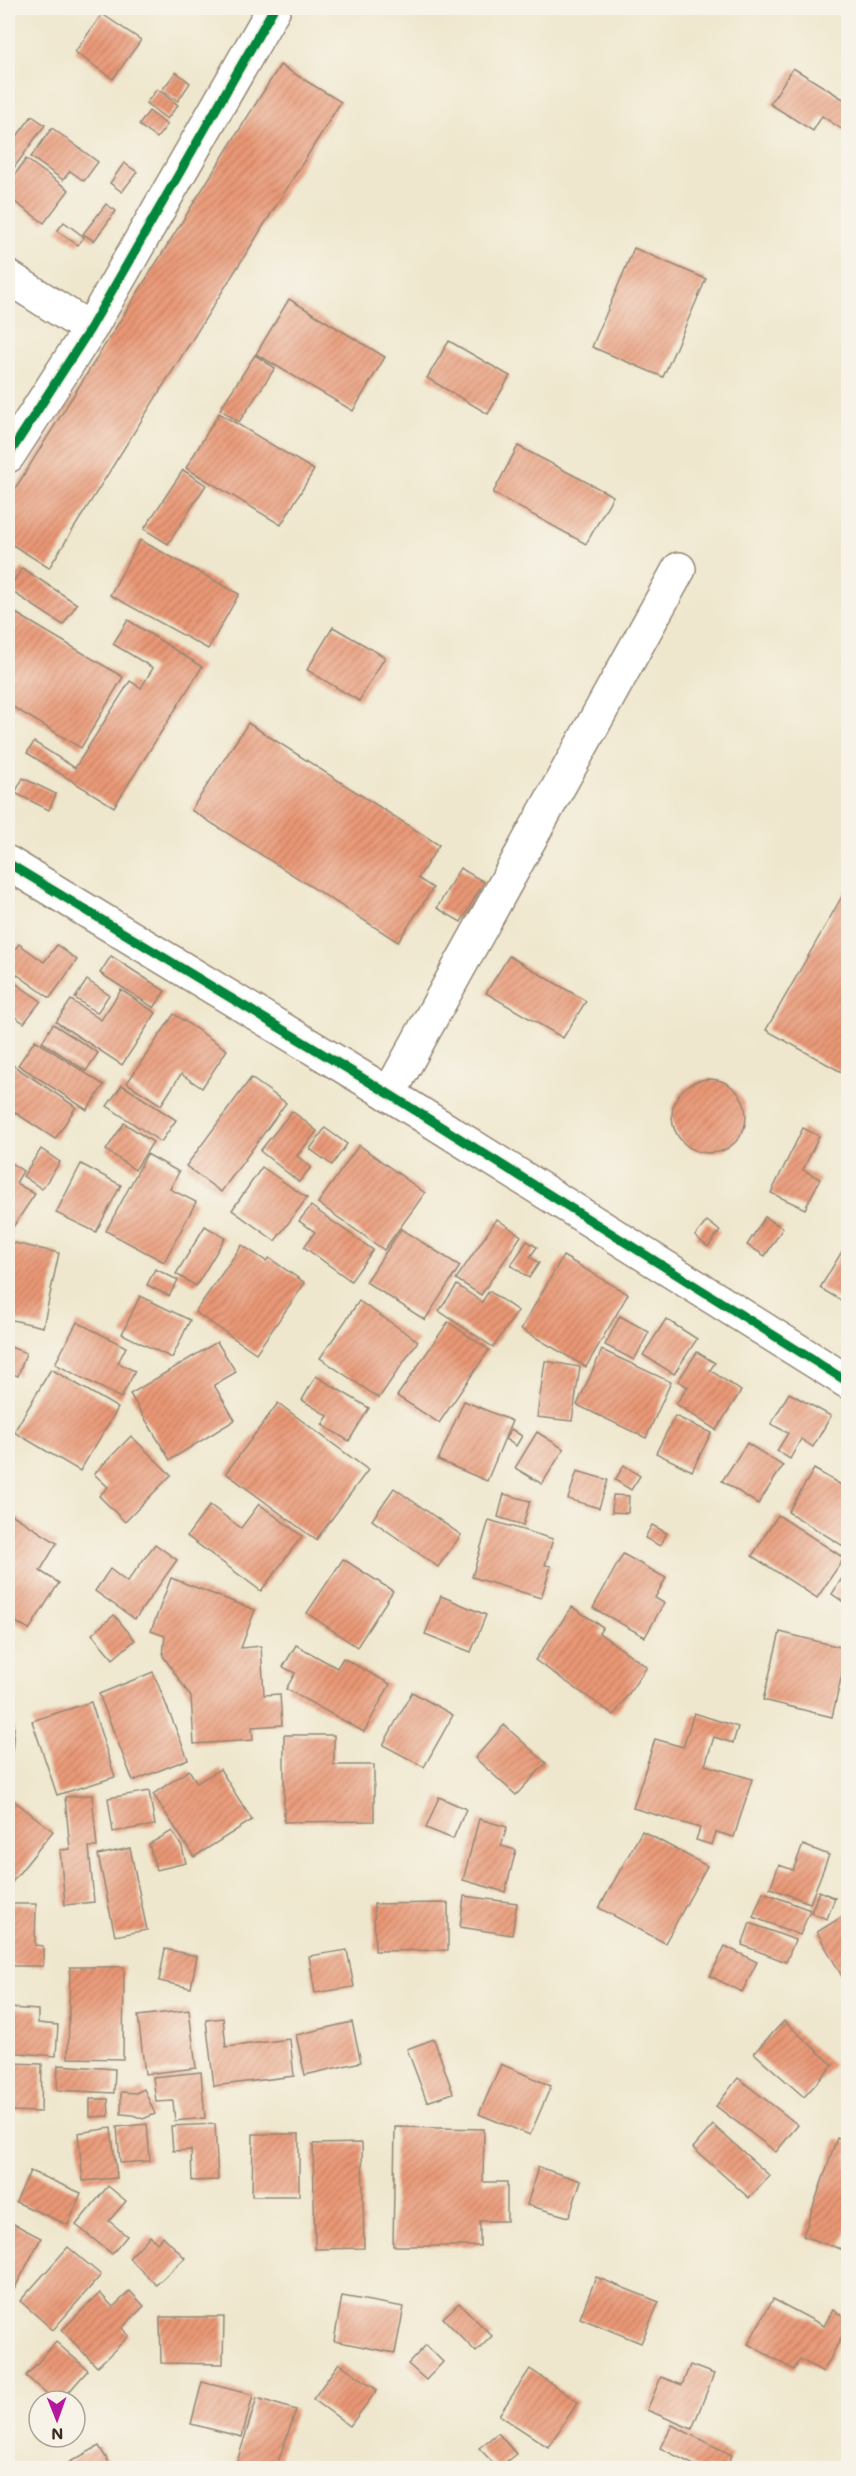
<svg xmlns="http://www.w3.org/2000/svg" width="856" height="2476" font-family="Mali,sans-serif">
<style>
.building{fill:url(#building-hatch)}
.lines{fill:none;stroke-linecap:round;stroke-linejoin:round}
.minor-casing{stroke:#958876;stroke-width:36}
.minor{stroke:#fff;stroke-width:33}
.cycleway-casing{stroke:#f7f3e8;stroke-width:13}
.cycleway{stroke:#00873e;stroke-width:9}
</style>
<defs>
<pattern id="building-hatch" width="6" height="6" patternUnits="userSpaceOnUse" patternTransform="scale(1.5)"><rect width="6" height="6" fill="#ea9876"/><path d="M-1 1l2-2M0 6l6-6M5 7l2-2" fill="none" stroke="#bf7c60"/></pattern>
</defs>
<rect width="100%" height="100%" fill="#f7f3e8"/>
<filter id="ink" filterUnits="userSpaceOnUse"><feTurbulence type="fractalNoise" baseFrequency=".0167" numOctaves="2"/><feDisplacementMap in="SourceGraphic" scale="12" xChannelSelector="R" yChannelSelector="G"/><feConvolveMatrix kernelMatrix="1 2 1 2 8 2 1 2 1" color-interpolation-filters="sRGB"/></filter>
<filter id="wash" filterUnits="userSpaceOnUse"><feTurbulence type="fractalNoise" baseFrequency=".008" numOctaves="4" result="noise"/><feDisplacementMap in="SourceGraphic" scale="24" xChannelSelector="R" yChannelSelector="G"/><feGaussianBlur stdDeviation="1.35" result="paint"/><feColorMatrix in="noise" values="0 0 0 0 0 0 0 0 0 0 0 0 0 0 0 0 0 1.4 0 .05"/><feComposite in="paint" operator="in"/></filter>
<g filter="url(#wash)">
<rect width="100%" height="100%" fill="#efe7cd"/>
<g id="blocks">
<g class="building">
<path d="M102 14 141 40 113 79 75 52Z"/>
<path d="M280 65 341 102 49 568 8 542V500Z"/>
<path d="M793 68 848 102V120L843 130 822 116 813 131 770 104Z"/>
<path d="M176 72 190 83 178 101 162 90Z"/>
<path d="M157 89 178 105 167 119 146 103Z"/>
<path d="M149 111 167 125 157 138 139 125Z"/>
<path d="M32 116 45 125 8 176V148Z"/>
<path d="M52 128 98 162 84 181 70 171 63 180 31 157Z"/>
<path d="M26 159 69 190 44 223 8 197V184Z"/>
<path d="M124 163 137 172 122 192 110 183Z"/>
<path d="M106 204 116 211 94 241 83 234Z"/>
<path d="M64 222 84 237 78 245 57 231Z"/>
<path d="M634 248 706 279 663 377 592 347Z"/>
<path d="M289 299 385 357 353 411 256 354Z"/>
<path d="M449 341 510 376 488 414 427 378Z"/>
<path d="M255 355 275 368 239 422 220 409Z"/>
<path d="M219 413 314 470 281 525 186 468Z"/>
<path d="M518 446 613 496 586 544 493 493Z"/>
<path d="M183 470 206 485 168 544 144 529Z"/>
<path d="M140 540 239 594 208 649 110 595Z"/>
<path d="M22 568 77 604 63 625 8 589Z"/>
<path d="M9 609 123 677 81 748 8 704Z"/>
<path d="M128 620 202 667 114 807 27 753 34 742 75 768 130 681 141 688 153 668 113 644Z"/>
<path d="M333 627 385 657 359 701 307 670Z"/>
<path d="M248 723 439 845 418 878 433 888 398 942 191 810Z"/>
<path d="M23 778 56 794 49 810 15 793Z"/>
<path d="M460 868 484 882 461 922 437 908Z"/>
<path d="M848 886V1064L843 1073 766 1030Z"/>
<path d="M19 944 44 962 57 945 77 960 50 998 8 968V959Z"/>
<path d="M111 956 165 991 154 1008 100 973Z"/>
<path d="M509 956 586 1001 563 1038 486 993Z"/>
<path d="M8 978 41 1001 24 1023 8 1012Z"/>
<path d="M87 980 109 995 97 1013 75 998Z"/>
<path d="M121 990 156 1013 122 1065 56 1022 71 1000 101 1020Z"/>
<path d="M174 1014 227 1050 202 1088 181 1074 161 1105 127 1083Z"/>
<path d="M53 1024 98 1053 86 1071 42 1042Z"/>
<path d="M35 1040 104 1085 87 1110 18 1065Z"/>
<path d="M11 1064 76 1107 55 1139 8 1108V1069Z"/>
<path d="M251 1078 286 1103 221 1192 186 1166Z"/>
<circle cx="709" cy="1116" r="37"/>
<path d="M122 1085 176 1120 161 1142 107 1106Z"/>
<path d="M292 1111 317 1131 297 1156 311 1167 299 1182 260 1151Z"/>
<path d="M124 1123 153 1142 135 1170 106 1150Z"/>
<path d="M325 1128 347 1144 332 1165 310 1149Z"/>
<path d="M803 1128 819 1136 803 1170 820 1179 805 1209 771 1193Z"/>
<path d="M359 1145 425 1193 384 1250 318 1203Z"/>
<path d="M41 1149 60 1162 42 1189 23 1176Z"/>
<path d="M147 1154 179 1172 170 1189 196 1202 164 1262 106 1231Z"/>
<path d="M8 1161 23 1171 16 1183 35 1194 13 1227 8 1224Z"/>
<path d="M81 1164 121 1185 96 1232 56 1213Z"/>
<path d="M262 1167 307 1198 275 1241 232 1210Z"/>
<path d="M311 1206 373 1250 351 1281 304 1247 315 1232 299 1221Z"/>
<path d="M765 1217 783 1228 765 1256 747 1245Z"/>
<path d="M497 1219 521 1236 481 1295 456 1279Z"/>
<path d="M707 1221 720 1231 708 1247 695 1236Z"/>
<path d="M205 1226 225 1238 196 1286 176 1274Z"/>
<path d="M8 1229 12 1230 10 1242 59 1253 43 1327 8 1319Z"/>
<path d="M401 1229 460 1266 425 1320 366 1282Z"/>
<path d="M527 1241 537 1247 530 1257 539 1263 529 1278 511 1265Z"/>
<path d="M242 1245 266 1261 269 1258 305 1283 256 1353 195 1312Z"/>
<path d="M844 1248 848 1251 847 1304 820 1288Z"/>
<path d="M563 1256 628 1294 586 1367 521 1329Z"/>
<path d="M155 1269 178 1280 169 1296 147 1285Z"/>
<path d="M457 1285 482 1302 489 1291 518 1311 493 1347 439 1311Z"/>
<path d="M140 1296 190 1320 172 1358 122 1334Z"/>
<path d="M359 1301 418 1341 379 1398 320 1358Z"/>
<path d="M620 1316 649 1332 634 1360 605 1345Z"/>
<path d="M666 1319 697 1339 674 1374 643 1355Z"/>
<path d="M77 1322 126 1347 118 1363 135 1371 121 1398 55 1364Z"/>
<path d="M448 1322 489 1350 439 1423 397 1396Z"/>
<path d="M217 1342 236 1372 214 1385 235 1420 170 1460 130 1394Z"/>
<path d="M8 1346 26 1353 18 1376 8 1372Z"/>
<path d="M602 1350 671 1382 646 1438 577 1405Z"/>
<path d="M697 1352 715 1363 710 1370 741 1391 716 1430 676 1404 688 1387 678 1381Z"/>
<path d="M545 1361 580 1367 572 1421 537 1417Z"/>
<path d="M51 1369 118 1408 80 1471 14 1432Z"/>
<path d="M316 1376 369 1408 349 1441 322 1425 328 1416 302 1400Z"/>
<path d="M789 1393 831 1416 813 1447 801 1439 790 1459 777 1451 788 1433 771 1424Z"/>
<path d="M464 1401 512 1421 487 1481 438 1460Z"/>
<path d="M278 1403 368 1470 316 1540 226 1473Z"/>
<path d="M675 1416 711 1433 692 1471 656 1453Z"/>
<path d="M511 1429 522 1436 516 1446 505 1439Z"/>
<path d="M537 1432 564 1449 542 1484 515 1468Z"/>
<path d="M131 1436 171 1475 125 1522 99 1496 108 1487 94 1474Z"/>
<path d="M747 1443 783 1466 758 1504 722 1481Z"/>
<path d="M624 1465 640 1476 631 1490 615 1480Z"/>
<path d="M814 1469 848 1489V1549L788 1512Z"/>
<path d="M577 1471 608 1480 599 1508 568 1499Z"/>
<path d="M394 1488 461 1535 438 1567 372 1520Z"/>
<path d="M504 1494 530 1501 523 1525 498 1517Z"/>
<path d="M613 1495 629 1496 628 1513 612 1512Z"/>
<path d="M259 1504 302 1536 261 1591 187 1536 210 1505 241 1528Z"/>
<path d="M8 1512 57 1543 40 1571 59 1583 29 1630 8 1617Z"/>
<path d="M778 1515 844 1558 817 1598 752 1556Z"/>
<path d="M489 1520 553 1539 545 1565 551 1566 541 1598 472 1577Z"/>
<path d="M652 1525 667 1533 660 1546 645 1538Z"/>
<path d="M155 1544 177 1560 135 1619 95 1591 110 1569 127 1582Z"/>
<path d="M623 1554 666 1578 655 1598 664 1603 645 1637 593 1608Z"/>
<path d="M343 1559 393 1591 357 1647 307 1613Z"/>
<path d="M848 1569V1605L832 1594Z"/>
<path d="M171 1578 255 1610 241 1648 261 1646 264 1695 280 1694 282 1725 252 1727 253 1740 194 1744 191 1697 163 1656 165 1636 151 1631Z"/>
<path d="M441 1596 486 1615 471 1652 425 1634Z"/>
<path d="M572 1607 603 1627 599 1633 647 1667 614 1715 535 1660Z"/>
<path d="M114 1615 135 1640 113 1659 92 1634Z"/>
<path d="M780 1632 848 1649 832 1717 763 1700Z"/>
<path d="M296 1645 337 1668 343 1658 390 1684 364 1732 286 1689 295 1673 283 1667Z"/>
<path d="M153 1672 188 1759 133 1781 99 1694Z"/>
<path d="M412 1692 453 1715 424 1767 383 1745Z"/>
<path d="M91 1702 115 1777 57 1795 32 1721Z"/>
<path d="M694 1713 738 1727 733 1743 714 1737 705 1765 752 1779 734 1837 716 1832 712 1845 696 1840 700 1828 633 1808 655 1739 683 1747Z"/>
<path d="M504 1725 546 1763 516 1795 475 1758Z"/>
<path d="M8 1727 14 1728 11 1765H8Z"/>
<path d="M284 1735H334V1765H374V1821L284 1822Z"/>
<path d="M220 1769 252 1820 194 1857 153 1794 189 1770 197 1783Z"/>
<path d="M149 1791 155 1825 113 1832 108 1798Z"/>
<path d="M92 1795 97 1847H89L94 1902 65 1905 60 1850 70 1849 65 1797Z"/>
<path d="M8 1796 53 1831 8 1887Z"/>
<path d="M439 1797 466 1809 453 1839 426 1828Z"/>
<path d="M479 1819 507 1827 501 1846 516 1850 505 1892 463 1880Z"/>
<path d="M172 1831 182 1847 186 1863 156 1870 149 1844Z"/>
<path d="M642 1831 707 1866 665 1943 599 1908Z"/>
<path d="M803 1845 829 1855 810 1903 770 1888 779 1865 793 1870Z"/>
<path d="M130 1848 147 1930 115 1936 98 1855Z"/>
<path d="M819 1891 835 1898 827 1919 811 1913Z"/>
<path d="M763 1892 810 1910 800 1935 753 1917Z"/>
<path d="M464 1896 517 1903 512 1935 460 1927Z"/>
<path d="M448 1903V1950L375 1951 374 1904Z"/>
<path d="M8 1904H36L35 1945 43 1946V1966H8Z"/>
<path d="M848 1913V1975L843 1978 817 1932Z"/>
<path d="M750 1923 795 1940 786 1962 742 1945Z"/>
<path d="M725 1946 757 1962 742 1992 710 1976Z"/>
<path d="M165 1949 197 1956 191 1988 159 1981Z"/>
<path d="M347 1950 354 1987 315 1993 309 1956Z"/>
<path d="M70 1967H124L123 2059 68 2058Z"/>
<path d="M11 2008 38 2010V2023L58 2025 56 2056 8 2052Z"/>
<path d="M189 2010 196 2068 145 2074 138 2016Z"/>
<path d="M223 2018 226 2047 290 2039 294 2076 214 2086 206 2020Z"/>
<path d="M784 2021 833 2065 804 2097 754 2053Z"/>
<path d="M352 2022 361 2062 305 2075 296 2035Z"/>
<path d="M434 2039 453 2093 427 2102 407 2049Z"/>
<path d="M8 2063 42 2064 41 2112 8 2111Z"/>
<path d="M501 2064 551 2086 530 2135 479 2114Z"/>
<path d="M58 2065 115 2069 114 2093 57 2090Z"/>
<path d="M201 2072 205 2118 175 2121 173 2101 156 2102 153 2077Z"/>
<path d="M738 2078 798 2125 776 2152 716 2106Z"/>
<path d="M144 2089 155 2114 143 2119 133 2115 121 2114V2092L136 2093Z"/>
<path d="M90 2099H108L109 2116 90 2117Z"/>
<path d="M147 2124 150 2161 120 2163 117 2127Z"/>
<path d="M215 2124 218 2180 192 2181 191 2150 173 2151 171 2126Z"/>
<path d="M713 2125 770 2176 749 2198 693 2148Z"/>
<path d="M395 2127 484 2129 483 2182H507V2221H480V2246H393Z"/>
<path d="M111 2128 117 2178 83 2181 78 2133Z"/>
<path d="M253 2134H299V2196H252Z"/>
<path d="M837 2138 848 2142V2226L841 2249 803 2236Z"/>
<path d="M362 2143 364 2248 315 2249 313 2144Z"/>
<path d="M538 2167 581 2181 569 2217 527 2205Z"/>
<path d="M30 2171 81 2193 68 2225 16 2202Z"/>
<path d="M108 2186 126 2201 109 2221 127 2236 112 2254 76 2225Z"/>
<path d="M8 2221 41 2238 8 2301Z"/>
<path d="M150 2236 157 2243 163 2236 185 2258 156 2285 129 2258Z"/>
<path d="M68 2247 101 2275 53 2330 20 2301Z"/>
<path d="M596 2277 659 2302 641 2343 580 2318Z"/>
<path d="M130 2291 144 2306 122 2328 129 2336 97 2367 62 2330 100 2293 113 2307Z"/>
<path d="M342 2296 404 2307 395 2353 334 2341Z"/>
<path d="M773 2299 824 2326 833 2310 848 2319V2325L823 2372 800 2359 794 2370 748 2344Z"/>
<path d="M459 2303 492 2336 476 2352 443 2318Z"/>
<path d="M160 2317H224L223 2364 161 2363Z"/>
<path d="M56 2342 88 2370 61 2401H54L26 2376Z"/>
<path d="M426 2345 443 2362 426 2380 408 2364Z"/>
<path d="M339 2363 377 2390 350 2426 313 2399Z"/>
<path d="M690 2365 714 2374 692 2429 647 2410 661 2377 682 2385Z"/>
<path d="M530 2369 578 2402 548 2447 499 2415Z"/>
<path d="M202 2382 253 2395 242 2437 191 2424Z"/>
<path d="M257 2398 296 2410 276 2468H235Z"/>
<path d="M672 2425 732 2455 726 2468H700L660 2448Z"/>
<path d="M498 2433 516 2454 498 2468 479 2448Z"/>
<path d="M99 2446 112 2468H59Z"/>
</g>
</g>
</g>
<g filter="url(#ink)">
<use href="#blocks" fill-opacity="0" stroke="#958876" stroke-width="1.5"/>
<g class="lines">
<g class="minor-casing">
<g id="minor">
<path d="M8 277 90 329"/>
<path d="M8 456 90 329 274 8"/>
<path d="M8 863 389 1094 848 1382"/>
<path d="M389 1094 679 569"/>
</g>
</g>
<use href="#minor" class="minor"/>
<g class="cycleway-casing">
<g id="cycleway">
<path d="M8 456 90 329 274 8"/>
<path d="M8 863 389 1094 848 1382"/>
</g>
</g>
<use href="#cycleway" class="cycleway"/>
</g>
</g>
<rect width="856" height="2476" fill="none" stroke="#f7f3e8" stroke-width="30"/>
<g transform="translate(57 2419) rotate(179)"><circle r="28" fill="#f7f3e8" stroke="#aca397" stroke-width="1.5"/>
<path d="M0-4.5L10 22L0 15L-10 22Z" fill="#b5179e"/>
<text y="-9" font-size="16" font-weight="bold" text-anchor="middle" fill="#3b2a1e">N</text>
</g>
</svg>
